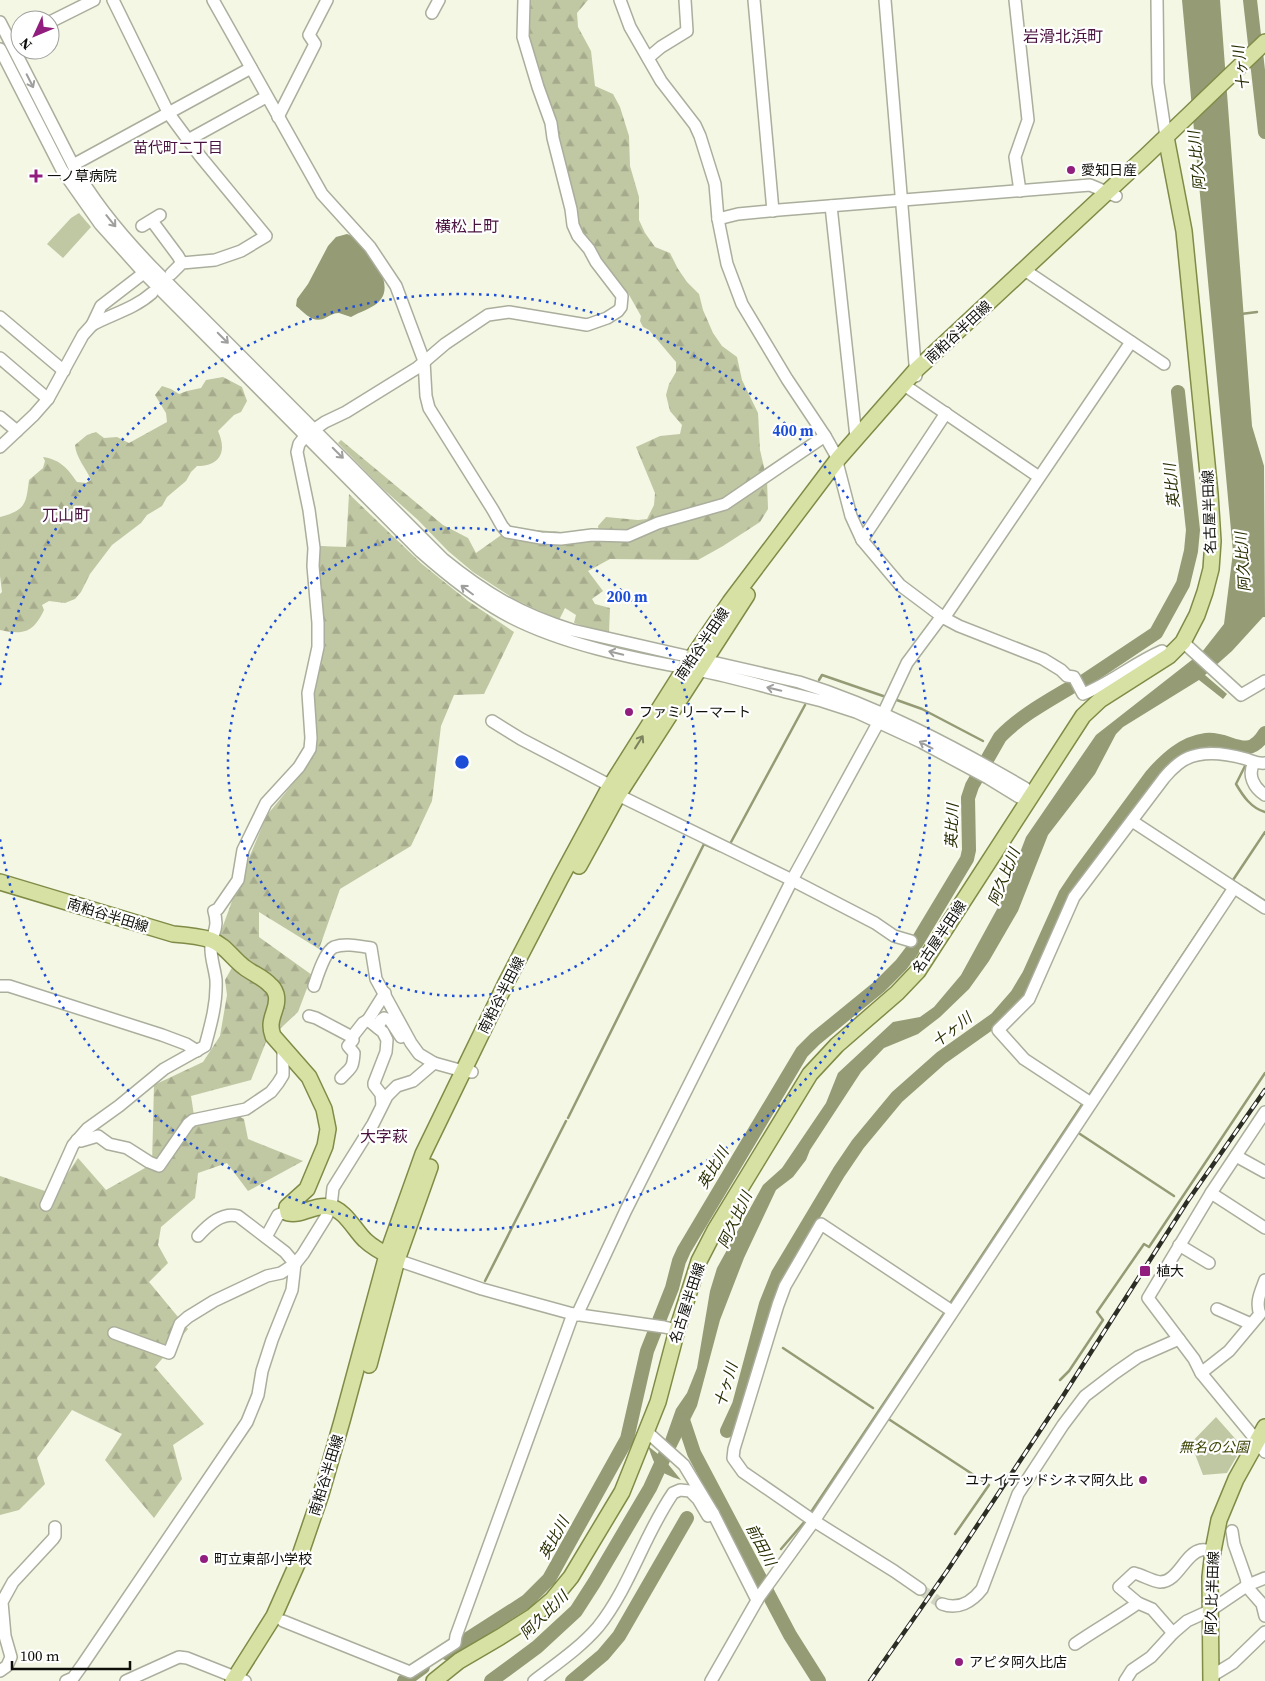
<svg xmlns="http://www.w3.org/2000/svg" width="1265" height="1681" font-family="'Source Serif 4','Noto Sans JP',serif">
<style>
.forest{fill:url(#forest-firs)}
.park{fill:#c0c7a3}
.water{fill:#949b75}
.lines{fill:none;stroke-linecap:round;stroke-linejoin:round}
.stream{stroke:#949b75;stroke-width:2.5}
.river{stroke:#949b75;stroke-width:14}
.minor-tunnel{stroke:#d1d4c3;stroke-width:11;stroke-dasharray:11 5.5;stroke-linecap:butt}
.minor-casing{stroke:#aaae9c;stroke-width:14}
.major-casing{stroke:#808b47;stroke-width:18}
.minor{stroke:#fff;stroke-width:11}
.major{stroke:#d7e1a4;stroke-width:15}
.rail-casing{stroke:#2c2d25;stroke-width:4.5}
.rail{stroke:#fff;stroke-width:2.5;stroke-dasharray:8;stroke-linecap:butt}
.oneway{stroke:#9f9f9d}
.oneway2{stroke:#7d835f}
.ring{fill:none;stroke:#1d4ed8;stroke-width:2.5;stroke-dasharray:2.5 5}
.poi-dot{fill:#911e7e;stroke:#fff;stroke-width:2}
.labels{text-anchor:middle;stroke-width:4.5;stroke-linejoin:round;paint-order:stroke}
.poi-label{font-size:14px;fill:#0f100a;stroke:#fff;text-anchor:start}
.street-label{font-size:14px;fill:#0f100a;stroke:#fff}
.park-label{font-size:14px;font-style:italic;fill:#3b4200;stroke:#fff}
.water-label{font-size:15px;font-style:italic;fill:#292e00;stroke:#fff}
.neighbourhood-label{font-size:15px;fill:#48123e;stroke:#fff}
.quarter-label{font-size:16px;fill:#48123e;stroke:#fff}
.centre{fill:#1d4ed8;stroke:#fff;stroke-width:2.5}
.ring-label{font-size:15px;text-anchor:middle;font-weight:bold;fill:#1d4ed8;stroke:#fff;stroke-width:4.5;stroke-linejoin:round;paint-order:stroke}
</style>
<defs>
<pattern id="forest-firs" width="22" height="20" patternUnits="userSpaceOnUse" patternTransform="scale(1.25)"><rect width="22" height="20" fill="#c0c7a3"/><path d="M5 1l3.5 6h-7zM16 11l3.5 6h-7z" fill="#a4aa8b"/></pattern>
</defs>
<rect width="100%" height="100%" fill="#f3f7e4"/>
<g class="forest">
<path d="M528 0H588L577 13 578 27 591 51 595 86 613 94 620 107 629 136 630 166 639 197V220L645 233 655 247 670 253 678 269 687 282 699 294 703 310 713 333 722 346 737 357 742 380 758 413 760 450 767 480 768 509 760 522 723 546 698 560 610 559 588 571 603 591 592 599 595 604 610 608 609 632 590 628 574 623 576 615 565 608 559 620 514 599 473 572 448 551 418 520 381 487 338 443 341 440 443 525 468 538 476 553 511 528 599 535 598 526 606 517 638 520 647 519 654 505 655 493 636 447 660 436 680 434 682 425 670 411 666 395 669 384 676 372V362L649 330 643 327 640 321 641 316 628 293 622 290 581 234 526 27Z"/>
<path d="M223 377 242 387 247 401 241 412 234 415 218 431C227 451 221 466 197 466L191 472 186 481 167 497 162 506 147 515 141 523 112 545 90 574 81 592 75 599 65 603 49 601 42 605 44 610C33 633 24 635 0 630V594L2 592 0 576V517C26 510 26 504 29 480L43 468 45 461 43 457C61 460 67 468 77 482L86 483 91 480C86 468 76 458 75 445L87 435 96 432 104 438 117 437 129 443 167 422 166 413 155 395 162 386 171 389 179 394 187 391 201 388 206 380Z"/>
<path d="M349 494 422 564 468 601 514 632 484 694 454 695 441 726 432 801 411 846 340 889 319 949 259 912V937L312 975 298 1012 266 1042 251 1080 191 1096 195 1122 233 1113 244 1119 248 1139 303 1161 248 1191 227 1163 198 1173 195 1198 161 1227 158 1245 168 1263 149 1282 188 1329 155 1367 204 1424 173 1445 182 1479 154 1518 105 1460 122 1434 72 1410 37 1458 45 1484 19 1510 0 1515V1176L54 1194 78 1158 106 1190 152 1164 154 1085 203 1062 220 1036 227 995 225 980 238 957 220 934 239 882 267 815 305 769 311 751 313 690 324 642 318 546 346 547Z"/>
</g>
<g class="park">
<path d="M79 213 91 227 63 258 47 244 71 218Z"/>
<path d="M1216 1417 1240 1444 1233 1451 1237 1456 1227 1473 1203 1475 1195 1454 1187 1447Z"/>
</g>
<g class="water">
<path d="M1182 0H1220L1252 426 1264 466 1265 617H1263L1232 651 1205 675 1227 694 1223 699 1199 680 1123 727 1116 734 1095 774 1048 835 1018 911 989 961 969 989 940 1017 918 1034 884 1048 861 1072 810 1150 806 1160 793 1177 776 1190 744 1258 720 1320 697 1406 668 1464 681 1480C657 1472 656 1469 648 1446L658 1454 664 1443 676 1409 687 1393 697 1368 710 1291 717 1268 763 1185 782 1168 826 1103 838 1073 893 1022 920 1017 934 1007 961 975 1002 900 1026 837 1096 735 1202 652 1224 624 1233 552Z"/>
<path d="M347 234C365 241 395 281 381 299 375 308 359 312 351 317 347 316 343 314 339 313 334 313 331 315 327 317 314 325 306 314 296 306L297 299 308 284 328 246 336 237Z"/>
</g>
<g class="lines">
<g class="stream">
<path d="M1241 314 1257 312"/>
<path d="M819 680 822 675 886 697"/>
<path d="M894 699 922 709 983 741"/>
<path d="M1245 766 1236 784C1243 796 1251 808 1265 812"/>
<path d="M730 844 805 705"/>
<path d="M1231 883 1265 832"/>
<path d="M1245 888 1265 901"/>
<path d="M1088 1097 1228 887"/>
<path d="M568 1118 704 844 720 851"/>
<path d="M1080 1134 1174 1196"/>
<path d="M485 1281 566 1121"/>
<path d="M949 1305 1083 1103"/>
<path d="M783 1348 873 1408"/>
<path d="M1060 1380 1069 1371 1103 1320 1097 1312 1144 1244 1149 1247 1265 1073"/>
<path d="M887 1418 989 1485 955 1534"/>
<path d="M809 1515 945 1312"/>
<path d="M781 1549 806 1520"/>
</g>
<g class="river">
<path d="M1250 0 1265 132"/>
<path d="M1084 681 1156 633 1183 584 1191 551 1193 530 1178 392"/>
<path d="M683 1420 694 1453 790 1635 819 1681"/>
<path d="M727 1431 739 1405 766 1304 778 1274 839 1172 858 1144 897 1097 941 1058 996 1019 1017 995 1029 975 1065 895 1079 874 1152 775C1166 759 1183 743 1206 740 1230 737 1247 763 1265 733"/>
<path d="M446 1653 527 1601 549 1579 627 1439 647 1351 672 1288 679 1261 684 1250 802 1052 815 1039 880 986 901 965 911 952 967 859 969 850 968 798 972 786 1000 737C1020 716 1048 701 1073 686"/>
<path d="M404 1681 423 1667"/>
<path d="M491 1681 537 1647 576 1611 594 1583 650 1488 666 1453"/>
<path d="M572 1681 603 1655 619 1636 687 1518"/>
</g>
<path class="minor-tunnel" d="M920 1589 942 1604"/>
<g class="minor-casing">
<g id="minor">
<path d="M113 0 169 114 200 156 266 236 241 251 215 260 182 263 171 274"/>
<path d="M213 0 322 194 370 247 396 286 424 361 426 396 429 408 493 510 502 526 507 532 541 538 561 539 592 535 628 536 658 523 725 504 825 436"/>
<path d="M620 0 630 27 661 81 695 125 700 136 715 184 718 219 727 264 742 304 787 379 825 436 838 459V466L851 516 862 540 900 585 944 618 959 626 1043 659 1061 670 1067 676 1074 677 1083 694C1111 683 1134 663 1162 651L1169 656"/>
<path d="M754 0 773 211"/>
<path d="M885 0 916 376"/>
<path d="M1015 0 1028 120 1015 157 1020 191"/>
<path d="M1157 0 1158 83 1166 137"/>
<path d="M432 13 439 0"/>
<path d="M0 22 73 165C94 203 121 235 151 266L443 559C485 593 520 614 572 630L799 682C879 707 953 746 1025 788L1030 798 1019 797 988 778 921 742 856 712 822 701 790 693C759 685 728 676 697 670 635 659 559 644 503 613 473 596 447 575 421 552L144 273 100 224 62 170 0 49"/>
<path d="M50 22 94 0"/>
<path d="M648 58 661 47 687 31 685 0"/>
<path d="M278 117 315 44 309 35 327 0"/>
<path d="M188 140 266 97"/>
<path d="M73 165 251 68"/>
<path d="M831 206 856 437"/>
<path d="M718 219 738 214 779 210 1090 185 1116 196"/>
<path d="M152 221 178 256 182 263"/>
<path d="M142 226 160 215"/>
<path d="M1029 273 1164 364"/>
<path d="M0 317 64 371"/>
<path d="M92 325C112 314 134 309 152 293"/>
<path d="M0 358 48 399"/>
<path d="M907 387 1039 477"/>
<path d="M0 417 17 431"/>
<path d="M0 447 34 415 48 399 83 335 92 325 101 306 149 269"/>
<path d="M862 540 946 413"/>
<path d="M1183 642 1241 695 1265 681"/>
<path d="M492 721 521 739 611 786"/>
<path d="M1254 763C1247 775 1254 788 1265 795"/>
<path d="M618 795 792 880 875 923 894 936 911 941"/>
<path d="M1132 821 1265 908"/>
<path d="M0 986H9L162 1035 186 1044 197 1051"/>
<path d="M314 986C317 977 325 951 334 947 345 943 359 946 371 948L376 979 411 1043 419 1054 434 1063"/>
<path d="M309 1016 316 1018 352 1037 353 1040 348 1046 354 1053C353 1069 351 1067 341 1078"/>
<path d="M368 1020 385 993"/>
<path d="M378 1028 381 1020 384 1018 390 1020 401 1037"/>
<path d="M352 1037 363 1023 368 1020 383 1032 387 1040 386 1052 374 1083V1085L381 1094 382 1105"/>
<path d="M1091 1103 1024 1059 998 1030 1029 999 1074 897 1164 778C1168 773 1173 768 1178 764 1196 749 1225 753 1246 759 1253 761 1257 764 1265 763"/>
<path d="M1265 1112 1211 1193 1148 1298 1194 1359 1201 1373 1257 1441 1265 1452"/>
<path d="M77 1140 81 1141 98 1136 109 1144 127 1148 149 1162 159 1166 188 1124 193 1120 246 1109 271 1092 278 1083 283 1075V1048"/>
<path d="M1236 1156 1265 1172"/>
<path d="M1211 1193 1265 1228"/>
<path d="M46 1205 73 1145 87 1129 119 1106 164 1069 205 1046C211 1024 217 1003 216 980 215 969 210 957 211 945 213 931 219 928 214 911L218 909 238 880 243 850 266 803 299 767 310 749 311 738 308 693 318 647V623L313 566 314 548 309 510 297 452 299 444 306 435 325 422 346 412 417 368 445 344 488 315 509 312 587 325 607 318 618 311 621 307 622 296 596 262 589 249 578 236 573 225 571 209 553 138 551 123 538 87 523 37 524 0"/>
<path d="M266 1237 278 1215 288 1211"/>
<path d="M1179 1245 1209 1263"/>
<path d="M397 1260 482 1289 573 1314 664 1327 677 1330"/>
<path d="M1217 1309 1251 1324"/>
<path d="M577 1315 626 1210 792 880 883 714 907 663 939 620 944 618 1131 342"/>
<path d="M114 1333 169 1353 180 1324 188 1317 214 1301 267 1276 281 1273 295 1264 303 1254 326 1217 331 1207 333 1188 373 1124 387 1096 397 1086 413 1081 434 1063 463 1071 472 1072"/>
<path d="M1201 1373 1229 1351 1260 1314C1255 1302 1261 1291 1265 1280"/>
<path d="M646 1431 684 1465 713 1513 757 1600"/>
<path d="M1232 1531 1234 1544 1246 1578 1248 1588 1262 1604 1265 1616"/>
<path d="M920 1589 894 1571 814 1521 743 1472 733 1458 734 1449 778 1305 785 1286 821 1224 952 1311"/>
<path d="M942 1604C958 1610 972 1602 982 1589L1018 1494 1063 1425 1085 1396 1115 1373 1138 1357 1179 1339"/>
<path d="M283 1621 410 1672 455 1643 456 1636 573 1314"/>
<path d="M1173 1633 1152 1609 1138 1603 1119 1587 1134 1573C1142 1575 1152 1581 1160 1582 1178 1582 1185 1553 1201 1550 1204 1549 1210 1551 1213 1551"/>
<path d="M1075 1644C1095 1630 1117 1618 1138 1603"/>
<path d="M0 1671 7 1666 11 1657 5 1636 2 1602 13 1582 53 1539 55 1536V1527"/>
<path d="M1210 1677 1233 1663 1265 1632"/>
<path d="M66 1681 73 1678 83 1664 247 1422 258 1395 262 1371 272 1340 292 1290 295 1264 285 1252 238 1216C222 1212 209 1224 198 1236"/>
<path d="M126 1681 179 1657 187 1658 245 1681"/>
<path d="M534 1681C556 1664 580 1648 598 1627 630 1587 644 1535 673 1493L680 1490 690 1491 698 1499 708 1516 713 1513"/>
<path d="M711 1681 759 1597 814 1521 1234 888"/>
<path d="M1125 1681 1132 1670 1151 1657 1173 1633 1187 1621 1211 1610 1248 1585 1265 1578"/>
</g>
</g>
<g class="major-casing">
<g id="major">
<path d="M579 866 618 795 747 595"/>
<path d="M0 882 173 934C186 935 199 936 211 940 225 945 233 959 244 967 253 974 263 977 270 985 273 987 275 991 276 994 280 1009 266 1018 273 1036L309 1077 324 1109 328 1129 325 1146 307 1189 287 1207 288 1213C303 1216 314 1204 329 1207 345 1209 355 1231 365 1240 373 1248 385 1254 395 1259"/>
<path d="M369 1365 397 1260 430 1167"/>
<path d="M233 1681 274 1616 297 1564 321 1494 342 1421 387 1255 423 1154 506 983 560 879 608 790 685 668 730 602 838 459 916 370 1147 155 1265 42"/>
<path d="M434 1681 459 1661 500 1637 533 1616 552 1600 571 1577 622 1492 658 1402 677 1330 699 1261 715 1230 810 1074 837 1045 897 993 918 971 1083 716 1100 700 1169 656 1183 642 1197 615 1205 592 1211 569 1213 541 1210 494 1184 231 1166 137"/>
<path d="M1211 1681 1210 1577 1213 1551 1219 1520 1236 1479 1265 1427"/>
</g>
</g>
<use href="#minor" class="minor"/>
<use href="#major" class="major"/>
<g class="rail-casing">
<path id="rail" d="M870 1681 947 1571 1063 1396 1187 1202 1265 1090"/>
</g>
<use href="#rail" class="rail"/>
</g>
<defs><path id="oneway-shaft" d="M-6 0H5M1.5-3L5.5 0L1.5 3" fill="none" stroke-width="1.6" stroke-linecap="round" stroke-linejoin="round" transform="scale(1.25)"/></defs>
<g class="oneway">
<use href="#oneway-shaft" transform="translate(30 81) rotate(63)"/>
<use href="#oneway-shaft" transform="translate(111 221) rotate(51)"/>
<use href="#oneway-shaft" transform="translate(223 338) rotate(45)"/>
<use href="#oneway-shaft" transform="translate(338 453) rotate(45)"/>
<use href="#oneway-shaft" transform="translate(467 590) rotate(-143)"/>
<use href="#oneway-shaft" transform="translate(616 653) rotate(-166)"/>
<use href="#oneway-shaft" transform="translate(774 689) rotate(-166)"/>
<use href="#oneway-shaft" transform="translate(926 745) rotate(-152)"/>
</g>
<use class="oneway2" href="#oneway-shaft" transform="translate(639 742) rotate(-58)"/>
<g class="ring">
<circle cx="462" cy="762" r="234"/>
<path d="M0 685A468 468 0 1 1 0 839"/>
</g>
<g class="poi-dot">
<circle cx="1071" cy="170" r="5"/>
<path d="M33.5 168.5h5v5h5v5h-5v5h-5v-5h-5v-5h5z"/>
<circle cx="629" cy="712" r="5"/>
<rect x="1139" y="1265" width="12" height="12" rx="2.5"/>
<circle cx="1143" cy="1480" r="5"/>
<circle cx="204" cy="1559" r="5"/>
<circle cx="959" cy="1662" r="5"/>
</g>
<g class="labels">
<g class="poi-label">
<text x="1081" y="175">愛知日産</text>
<text x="47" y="181">一ノ草病院</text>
<text x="639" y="717">ファミリーマート</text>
<text x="1156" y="1276">植大</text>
<text x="1133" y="1485" text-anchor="end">ユナイテッドシネマ阿久比</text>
<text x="214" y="1564">町立東部小学校</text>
<text x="969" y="1667">アピタ阿久比店</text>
</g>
<g class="street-label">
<text transform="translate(958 332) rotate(-43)" y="5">南粕谷半田線</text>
<text transform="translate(1209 512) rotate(-92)" y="5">名古屋半田線</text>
<text transform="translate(702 644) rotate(-56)" y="5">南粕谷半田線</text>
<text transform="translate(108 915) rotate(17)" y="5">南粕谷半田線</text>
<text transform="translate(939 937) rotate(-56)" y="5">名古屋半田線</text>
<text transform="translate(501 995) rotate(-63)" y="5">南粕谷半田線</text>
<text transform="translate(687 1303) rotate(-72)" y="5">名古屋半田線</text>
<text transform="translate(326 1475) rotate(-73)" y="5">南粕谷半田線</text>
<text transform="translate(1212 1593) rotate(-88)" y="5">阿久比半田線</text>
</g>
<g class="park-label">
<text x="1214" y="1452">無名の公園</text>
</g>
<g class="water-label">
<text transform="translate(1241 68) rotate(-97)" y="5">十ヶ川</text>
<text transform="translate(1197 161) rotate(-96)" y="5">阿久比川</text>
<text transform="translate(1172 486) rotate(-96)" y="5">英比川</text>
<text transform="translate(1243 562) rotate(-94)" y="5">阿久比川</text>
<text transform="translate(952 826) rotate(-88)" y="5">英比川</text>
<text transform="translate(1004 877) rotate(-68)" y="5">阿久比川</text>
<text transform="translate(952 1030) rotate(-38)" y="5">十ヶ川</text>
<text transform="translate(713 1168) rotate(-59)" y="5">英比川</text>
<text transform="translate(735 1220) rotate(-65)" y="5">阿久比川</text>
<text transform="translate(726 1385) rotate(-73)" y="5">十ヶ川</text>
<text transform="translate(554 1538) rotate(-61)" y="5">英比川</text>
<text transform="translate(761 1545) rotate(62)" y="5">前田川</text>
<text transform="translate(544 1615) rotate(-45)" y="5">阿久比川</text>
</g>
<g class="neighbourhood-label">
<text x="178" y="153">苗代町二丁目</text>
</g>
<g class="quarter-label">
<text x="1063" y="42">岩滑北浜町</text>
<text x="467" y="232">横松上町</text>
<text x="66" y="521">兀山町</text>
<text x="384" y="1142">大字萩</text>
</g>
</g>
<circle cx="462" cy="762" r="8" class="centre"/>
<g class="ring-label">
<text x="793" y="436">400 m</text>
<text x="627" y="602">200 m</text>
</g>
<g transform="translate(35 35) rotate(226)"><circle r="24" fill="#ffffff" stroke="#9f9f9d"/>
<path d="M0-4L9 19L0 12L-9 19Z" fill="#911e7e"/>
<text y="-8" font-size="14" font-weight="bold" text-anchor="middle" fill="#0f100a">N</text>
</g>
<path d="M12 1661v8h118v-8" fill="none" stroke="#0f100a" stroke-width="2.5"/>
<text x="20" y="1661" font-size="15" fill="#0f100a" stroke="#ffffff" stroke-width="4" paint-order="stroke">100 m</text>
</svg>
